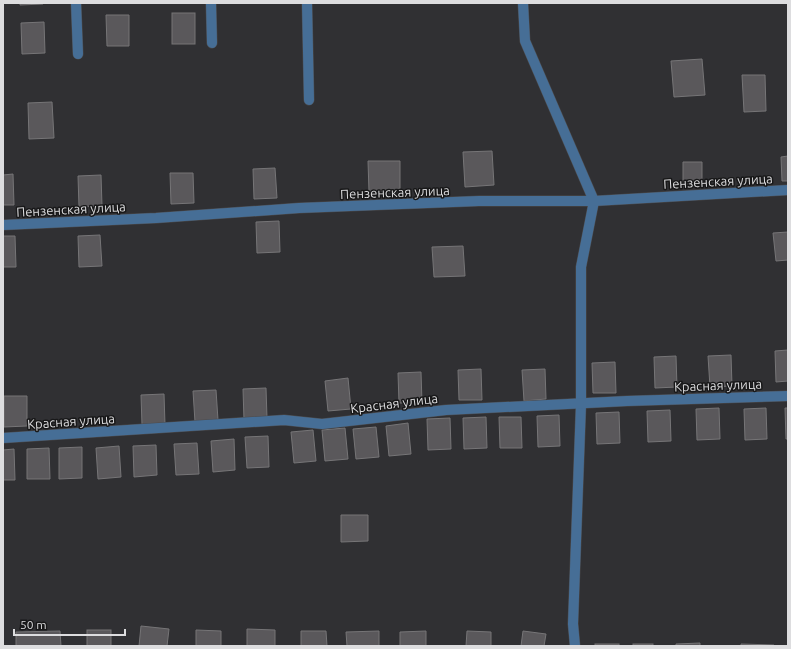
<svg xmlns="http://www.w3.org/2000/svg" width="791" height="649" font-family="Ubuntu,sans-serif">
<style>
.building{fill:#5a585b;stroke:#767577}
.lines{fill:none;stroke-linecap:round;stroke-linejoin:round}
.street-casing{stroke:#4c4c4f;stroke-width:11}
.street{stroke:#466e96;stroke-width:10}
.labels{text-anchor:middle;stroke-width:3;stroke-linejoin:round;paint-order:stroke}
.street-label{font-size:13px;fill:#dddddf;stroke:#181819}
</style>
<rect width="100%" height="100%" fill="#303033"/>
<g class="building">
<path d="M20 3H43V4L20 5Z"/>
<rect x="172" y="13" width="23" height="31"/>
<path d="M106 15H129V46H107Z"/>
<path d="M44 22 45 53 22 54 21 23Z"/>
<path d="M702 59 705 95 674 97 671 61Z"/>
<path d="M742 75H765L766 111 744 112Z"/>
<path d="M52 102 54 138 29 139 28 103Z"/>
<path d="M492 151 494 185 465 187 463 152Z"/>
<path d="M788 156V181H782L781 157Z"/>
<path d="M368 161H400V191L369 192Z"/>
<path d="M683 162H702V186L683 187Z"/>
<path d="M275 168 277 198 254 199 253 169Z"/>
<path d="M170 173H193L194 203 171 204Z"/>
<path d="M13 174 14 205H3V175Z"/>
<path d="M101 175 102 206 79 207 78 176Z"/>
<path d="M279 221 280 252 257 253 256 222Z"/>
<path d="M788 232V260L776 261 773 233Z"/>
<path d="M100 235 102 266 79 267 78 236Z"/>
<path d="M3 236H15L16 267H3Z"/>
<path d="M463 246 465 276 434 277 432 247Z"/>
<path d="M788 350V381L776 382 775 351Z"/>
<path d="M731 355 732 386 710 387 708 356Z"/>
<path d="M676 356 677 387 655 388 654 357Z"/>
<path d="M615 362 616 393H593L592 363Z"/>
<path d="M481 369 482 400H459L458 370Z"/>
<path d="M545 369 546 399 524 401 522 370Z"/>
<path d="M421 372 422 403H399L398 373Z"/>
<path d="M348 378 351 409 328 411 325 381Z"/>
<path d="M266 388 267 418 244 420 243 389Z"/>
<path d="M216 390 218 420 195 422 193 391Z"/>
<path d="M164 394 165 425H142L141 395Z"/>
<path d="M4 396H27V426L4 427Z"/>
<path d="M719 408 720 439 697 440 696 409Z"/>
<path d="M766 408 767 439 745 440 744 409Z"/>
<path d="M785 408H788V439H786Z"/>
<path d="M670 410 671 441 648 442 647 411Z"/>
<path d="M619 412 620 443 597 444 596 413Z"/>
<path d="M559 415 560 446 538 447 537 416Z"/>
<path d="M486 417 487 448 464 449 463 418Z"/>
<path d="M499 417H521L522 448H500Z"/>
<path d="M450 418 451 449 428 450 427 419Z"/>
<path d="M408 423 411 454 389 456 386 426Z"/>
<path d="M376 427 379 457 356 459 353 429Z"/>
<path d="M345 428 348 459 325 461 322 430Z"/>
<path d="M313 430 316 461 294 463 291 432Z"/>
<path d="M268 436 269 467 247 468 245 437Z"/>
<path d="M234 439 235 470 213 472 211 441Z"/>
<path d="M197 443 199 474 176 475 174 444Z"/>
<path d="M156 445 157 475 134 477 133 446Z"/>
<path d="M119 446 121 477 98 479 96 448Z"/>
<path d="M82 447V478L59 479V448Z"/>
<path d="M49 448 50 479H27V449Z"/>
<path d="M14 449 15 480H3V450Z"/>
<path d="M341 515H368V541L341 542Z"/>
<path d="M141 626 169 629 167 646H139Z"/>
<path d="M247 629 275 630V646H247Z"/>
<rect x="87" y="630" width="24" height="16"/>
<path d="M196 630 221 631V646H196Z"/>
<path d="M60 631 61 646H16V632Z"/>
<path d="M301 631H326L327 646H301Z"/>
<path d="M379 631V646H347L346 632Z"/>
<path d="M426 631V646H400V632Z"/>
<path d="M467 631 491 632V646H466Z"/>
<path d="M523 631 546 634 544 646H521Z"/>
<path d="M700 643V646H676V644Z"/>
<rect x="595" y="644" width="24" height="2"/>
<rect x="633" y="644" width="20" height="2"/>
<path d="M741 644 774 645V646H741Z"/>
</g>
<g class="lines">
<g class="street-casing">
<g id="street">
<path d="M76 3 78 54"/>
<path d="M211 3 212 43"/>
<path d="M307 3 309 100"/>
<path d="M523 3 525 41 594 201 581 267V404L573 624 575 646"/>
<path d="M3 225 156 218 299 208 479 201H594L788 190"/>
<path d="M3 438 284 420 322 424 446 410 627 401 788 396"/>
</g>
</g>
<use href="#street" class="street"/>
</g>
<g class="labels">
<g class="street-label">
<text transform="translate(718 181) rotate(-3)" y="5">Пензенская улица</text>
<text transform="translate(395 192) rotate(-2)" y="5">Пензенская улица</text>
<text transform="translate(71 209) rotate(-3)" y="5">Пензенская улица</text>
<text transform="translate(718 385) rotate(-2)" y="5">Красная улица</text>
<text transform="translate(394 403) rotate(-7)" y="5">Красная улица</text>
<text transform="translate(71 421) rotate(-4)" y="5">Красная улица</text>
</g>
</g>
<rect width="791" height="649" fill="none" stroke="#dddddf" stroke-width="8"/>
<path d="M14 629v6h111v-6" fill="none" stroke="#dddddf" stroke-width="2"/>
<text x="20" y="629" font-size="12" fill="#dddddf" stroke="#181819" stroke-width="3" paint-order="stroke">50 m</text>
</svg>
